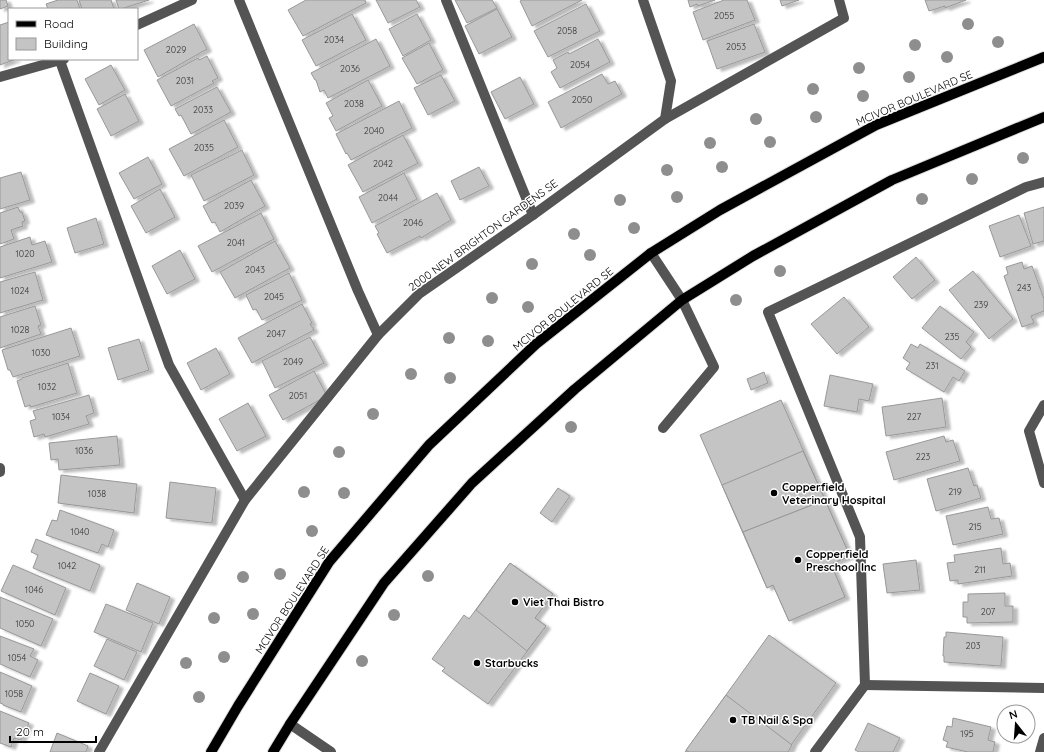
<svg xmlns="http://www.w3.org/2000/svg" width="1044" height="752" font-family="Quicksand,sans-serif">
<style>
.building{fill:#c4c4c4;stroke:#989898;filter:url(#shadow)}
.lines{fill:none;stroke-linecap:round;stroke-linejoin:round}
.major-casing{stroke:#dbdbdb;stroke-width:12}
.minor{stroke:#545454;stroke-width:10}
.major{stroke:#000;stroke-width:10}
.tree{fill:#8e8e8e}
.poi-dot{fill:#000;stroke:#fff;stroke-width:1.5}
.labels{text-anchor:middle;stroke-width:3;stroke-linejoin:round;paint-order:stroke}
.number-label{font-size:9px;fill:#313131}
.street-label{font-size:11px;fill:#000;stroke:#fff}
.poi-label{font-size:11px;font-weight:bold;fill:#000;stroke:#fff;text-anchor:start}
</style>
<defs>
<filter id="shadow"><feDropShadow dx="4.5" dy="2.5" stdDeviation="1" flood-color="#0004"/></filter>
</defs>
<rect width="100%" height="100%" fill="#fff"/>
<g class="building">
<path d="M0 0H6L8 6 0 9Z"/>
<path d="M58 0H77L80 9H48L46 4Z"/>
<path d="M79 0H111L114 9H82Z"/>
<path d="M116 0H149L121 9H119Z"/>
<path d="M306 0H365L366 3 303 36 288 10Z"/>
<path d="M376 0H416L420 7 388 23Z"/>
<path d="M455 0H492L497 8 467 23Z"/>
<path d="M522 0H582L532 26 520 1Z"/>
<path d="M688 0H715L698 6 697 4 690 7Z"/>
<path d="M724 0H747L755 20 703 40 693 12Z"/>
<path d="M780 0H799L782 6Z"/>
<path d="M925 0H966L945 8V6L929 11Z"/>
<path d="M586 4 600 31 548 57 534 31Z"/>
<path d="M497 9 512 37 479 54 465 26Z"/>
<path d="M352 14 366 40 316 66 302 40Z"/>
<path d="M417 14 431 40 403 56 389 29Z"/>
<path d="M9 22V59H16L0 65V25Z"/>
<path d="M194 24 207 49 158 77 144 50Z"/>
<path d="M754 24 765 52 717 69 707 41Z"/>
<path d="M376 39 390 66 328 98 324 90 320 92 316 80H315L311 73Z"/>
<path d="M598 39 610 62 560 88 551 72 557 68 553 60 568 52 569 54Z"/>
<path d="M429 43 443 70 417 84 402 58Z"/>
<path d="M207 56 218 78 212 81 214 83 171 106 157 80 198 58 199 60Z"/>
<path d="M111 65 125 90 99 105 85 79Z"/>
<path d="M602 74 608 84 615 81 622 94 561 128 548 102Z"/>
<path d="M441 75 455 101 428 115 414 88Z"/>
<path d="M520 77 534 104 505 119 491 92Z"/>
<path d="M368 80 382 106 336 131 329 118 333 116 326 103Z"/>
<path d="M217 87 231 112 191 134 181 115 179 116 175 109Z"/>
<path d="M125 94 139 121 111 136 97 109Z"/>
<path d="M399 101 412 128 351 160 347 153 346 154 336 134Z"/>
<path d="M224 120 238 147 184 176 169 149Z"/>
<path d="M403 135 418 163 363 192 348 165Z"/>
<path d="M242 150 254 175 204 201 191 175Z"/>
<path d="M148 157 162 184 134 199 119 173Z"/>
<path d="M479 167 489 186 460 200 451 181Z"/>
<path d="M21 172 30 200 0 209V178Z"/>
<path d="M404 173 417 199 372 223 359 197Z"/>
<path d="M251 180 265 206 220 232 215 222 212 223 203 206Z"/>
<path d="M160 189 175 217 146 233 131 206Z"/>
<path d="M437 193 451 220 421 238 420 236 387 253 377 234 379 233 375 226Z"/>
<path d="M18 207 20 212H22L25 221 22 222 23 226 11 230 14 239 0 244V213Z"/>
<path d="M1044 207V241L1033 244 1024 213Z"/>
<path d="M261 213 274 239 212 272 198 246Z"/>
<path d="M1019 215 1031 246 1000 257 989 226Z"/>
<path d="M96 218 104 244 75 253 67 228Z"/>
<path d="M30 237 32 245 45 241 52 262 0 278V247Z"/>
<path d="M275 241 290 268 235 298 220 272Z"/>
<path d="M180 250 195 279 167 294 152 266Z"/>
<path d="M916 257 935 280 912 299 893 277Z"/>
<path d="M1022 262 1024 269 1032 266 1044 299V311L1031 316 1034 323 1022 327 1004 276 1008 274 1006 267Z"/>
<path d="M973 271 1013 319 989 339 949 290Z"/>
<path d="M35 272 43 300 0 313V282Z"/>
<path d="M289 273 302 300 262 320 256 309 253 310 246 295Z"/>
<path d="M844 297 869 327 837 354 811 324Z"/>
<path d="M302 304 312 323 310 324 314 330 252 363 238 338Z"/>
<path d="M35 306 41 325 38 326 41 334 0 348V317Z"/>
<path d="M940 306 974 332 966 342 971 347 961 359 922 328Z"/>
<path d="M71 328 80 356 13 377 10 370H8L2 350Z"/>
<path d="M310 337 324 363 275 388 262 361Z"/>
<path d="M139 339 149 370 118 380 108 348Z"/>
<path d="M911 344 918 348 920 344 965 371 959 381 953 377 944 392 906 369 910 363 903 358Z"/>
<path d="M216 348 230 374 201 390 187 363Z"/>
<path d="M68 363 77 393 31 407 30 405 25 407 17 381 22 379V378Z"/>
<path d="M314 371 327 396 283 420 269 395Z"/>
<path d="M764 372 768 383 751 390 747 379Z"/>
<path d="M830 375 873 384 869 401 859 399 857 412 824 406Z"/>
<path d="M89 395 94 413 86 416 89 424 45 437 44 434 34 437 30 421 36 419 33 411Z"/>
<path d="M942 398 946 427 886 436 882 407Z"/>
<path d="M781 400 850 556 831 564 845 597 789 621 773 585 767 588 700 435Z"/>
<path d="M248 403 266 436 237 451 219 419Z"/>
<path d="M117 436 120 465 59 470 58 459 51 460 49 443Z"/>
<path d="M944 436 946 442 953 440 960 461 894 480 886 452Z"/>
<path d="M803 451 825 500 743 532 722 485Z"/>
<path d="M968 468 974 486 977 485 981 498 936 511 927 479Z"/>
<path d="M61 475 137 484 134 513 58 503Z"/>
<path d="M170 482 216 488 212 523 166 518Z"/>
<path d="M558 488 570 496 552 522 540 513Z"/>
<path d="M825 500 850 556 831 564 845 597 789 621 773 585 767 588 743 532Z"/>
<path d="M988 507 991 519 999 518 1003 534 953 545 946 516Z"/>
<path d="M60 510 114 530 108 547 102 544 98 553 46 535 52 520 57 521Z"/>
<path d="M36 539 100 565 90 591 33 568 38 555 31 552Z"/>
<path d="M1001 548 1003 564 1010 563 1012 576 958 584V580L950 581 947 563 955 562 954 555Z"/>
<path d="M916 560 920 590 887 593 883 564Z"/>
<path d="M510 563 553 594 535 618 546 626 488 704 442 671 445 668 432 659 464 615 469 619Z"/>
<path d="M510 563 553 594 535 618 546 626 527 651 476 610Z"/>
<path d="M13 565 66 588 55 615 1 591Z"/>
<path d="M137 583 170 597 159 624 126 610Z"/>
<path d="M1005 593V606H1013V622L967 623V617H963V602H968V594Z"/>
<path d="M0 597 53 619 41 646 0 628Z"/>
<path d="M106 604 153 623 141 652 94 632Z"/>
<path d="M946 632 1003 637 1001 666 944 662V656H943L944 637H946Z"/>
<path d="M769 635 836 683 786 752H685Z"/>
<path d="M0 636 34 649 30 656 38 660 30 677 0 664Z"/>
<path d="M107 639 137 652 124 680 94 666Z"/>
<path d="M0 672 32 686 21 712 3 705V704L0 703Z"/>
<path d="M90 673 119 686 106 714 77 701Z"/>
<path d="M726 695 792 745 788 752H689L686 750Z"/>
<path d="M0 711 29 723 21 740 14 738 11 747 0 743Z"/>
<path d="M953 718 991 727 988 740 995 742 993 752H968L946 747 948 742 943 740 947 726 952 727Z"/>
<path d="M868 723 900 738 893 752H859L855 750Z"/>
<path d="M57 733 88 746 86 752H50Z"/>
</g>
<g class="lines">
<g class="major-casing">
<g id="major">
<path d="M211 752 238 706 329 562 429 445 536 344 651 253 720 210 876 125 1044 57"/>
<path d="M273 752 290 724 384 583 472 483 575 389 682 300 753 256 892 180 1044 117"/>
</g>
</g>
<g class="minor">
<path d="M239 0 358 291 378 335 419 294 533 215 665 119 671 81 643 0"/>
<path d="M446 0 533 215"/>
<path d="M137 25 192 0"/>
<path d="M60 61 169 365 245 500"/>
<path d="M0 77 64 59"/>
<path d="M665 119 844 18 839 0"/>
<path d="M651 253 682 300 714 367 663 428"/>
<path d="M1044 405 1029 431 1044 483"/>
<path d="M0 468V472"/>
<path d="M865 685 1044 688"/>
<path d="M290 724 331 752"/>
<path d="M99 752 245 500 378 335"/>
<path d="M815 752 865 685 860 537 768 312 1026 187 1044 182"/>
<path d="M1040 752 1044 738"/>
</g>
<use href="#major" class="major"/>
</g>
<g class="tree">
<circle cx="968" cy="24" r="6"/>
<circle cx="998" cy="42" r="6"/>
<circle cx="915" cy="45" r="6"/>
<circle cx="947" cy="57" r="6"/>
<circle cx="859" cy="68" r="6"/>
<circle cx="909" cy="77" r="6"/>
<circle cx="813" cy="89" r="6"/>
<circle cx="863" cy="96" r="6"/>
<circle cx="816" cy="117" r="6"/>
<circle cx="756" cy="119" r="6"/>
<circle cx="770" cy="142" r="6"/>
<circle cx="710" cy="143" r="6"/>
<circle cx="1023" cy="158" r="6"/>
<circle cx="722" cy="167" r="6"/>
<circle cx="667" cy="170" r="6"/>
<circle cx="972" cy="179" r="6"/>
<circle cx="677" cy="197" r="6"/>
<circle cx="922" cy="199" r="6"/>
<circle cx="620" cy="200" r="6"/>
<circle cx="634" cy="228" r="6"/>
<circle cx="574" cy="234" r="6"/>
<circle cx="590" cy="255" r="6"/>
<circle cx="532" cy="264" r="6"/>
<circle cx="780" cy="271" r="6"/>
<circle cx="492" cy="298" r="6"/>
<circle cx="736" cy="300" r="6"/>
<circle cx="528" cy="307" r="6"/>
<circle cx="449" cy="338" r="6"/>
<circle cx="488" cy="341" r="6"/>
<circle cx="411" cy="374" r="6"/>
<circle cx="450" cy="378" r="6"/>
<circle cx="373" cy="414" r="6"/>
<circle cx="571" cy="427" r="6"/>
<circle cx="339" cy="452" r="6"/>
<circle cx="304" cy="492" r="6"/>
<circle cx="344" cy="493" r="6"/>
<circle cx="312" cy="531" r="6"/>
<circle cx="280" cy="574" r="6"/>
<circle cx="428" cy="576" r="6"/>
<circle cx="243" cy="577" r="6"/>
<circle cx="253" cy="614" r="6"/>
<circle cx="394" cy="615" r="6"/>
<circle cx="214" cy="618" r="6"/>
<circle cx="224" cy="657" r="6"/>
<circle cx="362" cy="661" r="6"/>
<circle cx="186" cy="663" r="6"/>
<circle cx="199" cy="697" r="6"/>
</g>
<g class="poi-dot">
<circle cx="774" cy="493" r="4"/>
<circle cx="798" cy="560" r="4"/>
<circle cx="515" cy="602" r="4"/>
<circle cx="477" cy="663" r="4"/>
<circle cx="733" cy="720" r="4"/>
</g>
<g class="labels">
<g class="number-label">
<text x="724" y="19">2055</text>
<text x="567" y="34">2058</text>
<text x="334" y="43">2034</text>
<text x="736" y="50">2053</text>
<text x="176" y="53">2029</text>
<text x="580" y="68">2054</text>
<text x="350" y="72">2036</text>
<text x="185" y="84">2031</text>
<text x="582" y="103">2050</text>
<text x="354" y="107">2038</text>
<text x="203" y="113">2033</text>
<text x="374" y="134">2040</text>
<text x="204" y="151">2035</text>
<text x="383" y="167">2042</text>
<text x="388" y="201">2044</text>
<text x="234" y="209">2039</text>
<text x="413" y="226">2046</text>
<text x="236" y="246">2041</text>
<text x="25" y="257">1020</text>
<text x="255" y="273">2043</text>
<text x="1024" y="291">243</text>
<text x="20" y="294">1024</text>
<text x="274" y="300">2045</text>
<text x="981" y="308">239</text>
<text x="20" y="333">1028</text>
<text x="276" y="337">2047</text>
<text x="952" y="340">235</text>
<text x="41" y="356">1030</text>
<text x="293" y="365">2049</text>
<text x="932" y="369">231</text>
<text x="47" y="390">1032</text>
<text x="298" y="399">2051</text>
<text x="61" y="420">1034</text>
<text x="914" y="420">227</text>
<text x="84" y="454">1036</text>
<text x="923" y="460">223</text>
<text x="955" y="495">219</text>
<text x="97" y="497">1038</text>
<text x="975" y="530">215</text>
<text x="80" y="535">1040</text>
<text x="67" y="569">1042</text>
<text x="980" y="573">211</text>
<text x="34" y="593">1046</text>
<text x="988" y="615">207</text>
<text x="25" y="627">1050</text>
<text x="973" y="649">203</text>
<text x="17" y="661">1054</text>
<text x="14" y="697">1058</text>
<text x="967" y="737">195</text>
</g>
<g class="street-label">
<text transform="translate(914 98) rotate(-23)" y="4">MCIVOR BOULEVARD SE</text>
<text transform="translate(483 235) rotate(-36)" y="4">2000 NEW BRIGHTON GARDENS SE</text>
<text transform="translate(563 309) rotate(-39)" y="4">MCIVOR BOULEVARD SE</text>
<text transform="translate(292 600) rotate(-57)" y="4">MCIVOR BOULEVARD SE</text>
</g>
<g class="poi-label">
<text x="782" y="491">Copperfield<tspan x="782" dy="13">Veterinary Hospital</tspan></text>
<text x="806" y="558">Copperfield<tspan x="806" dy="13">Preschool Inc</tspan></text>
<text x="523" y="606">Viet Thai Bistro</text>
<text x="485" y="667">Starbucks</text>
<text x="741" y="724">TB Nail &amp; Spa</text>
</g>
</g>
<rect x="8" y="8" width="130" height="52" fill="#ffffff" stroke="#999999"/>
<rect x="16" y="21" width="20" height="6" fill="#000000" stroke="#999999"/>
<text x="44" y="28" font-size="12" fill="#000000">Road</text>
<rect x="16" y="38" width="20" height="12" fill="#c4c4c4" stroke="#999999"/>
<text x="44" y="48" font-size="12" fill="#000000">Building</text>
<g transform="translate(1016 724) rotate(343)"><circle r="19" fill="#ffffff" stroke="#999999"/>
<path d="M0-3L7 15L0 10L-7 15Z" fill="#000000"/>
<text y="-6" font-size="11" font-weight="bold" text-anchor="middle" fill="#000000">N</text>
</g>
<path d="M10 736v6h86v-6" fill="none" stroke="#000000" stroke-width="2"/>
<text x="16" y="736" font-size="12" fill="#000000" stroke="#ffffff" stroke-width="3" paint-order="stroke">20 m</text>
</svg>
